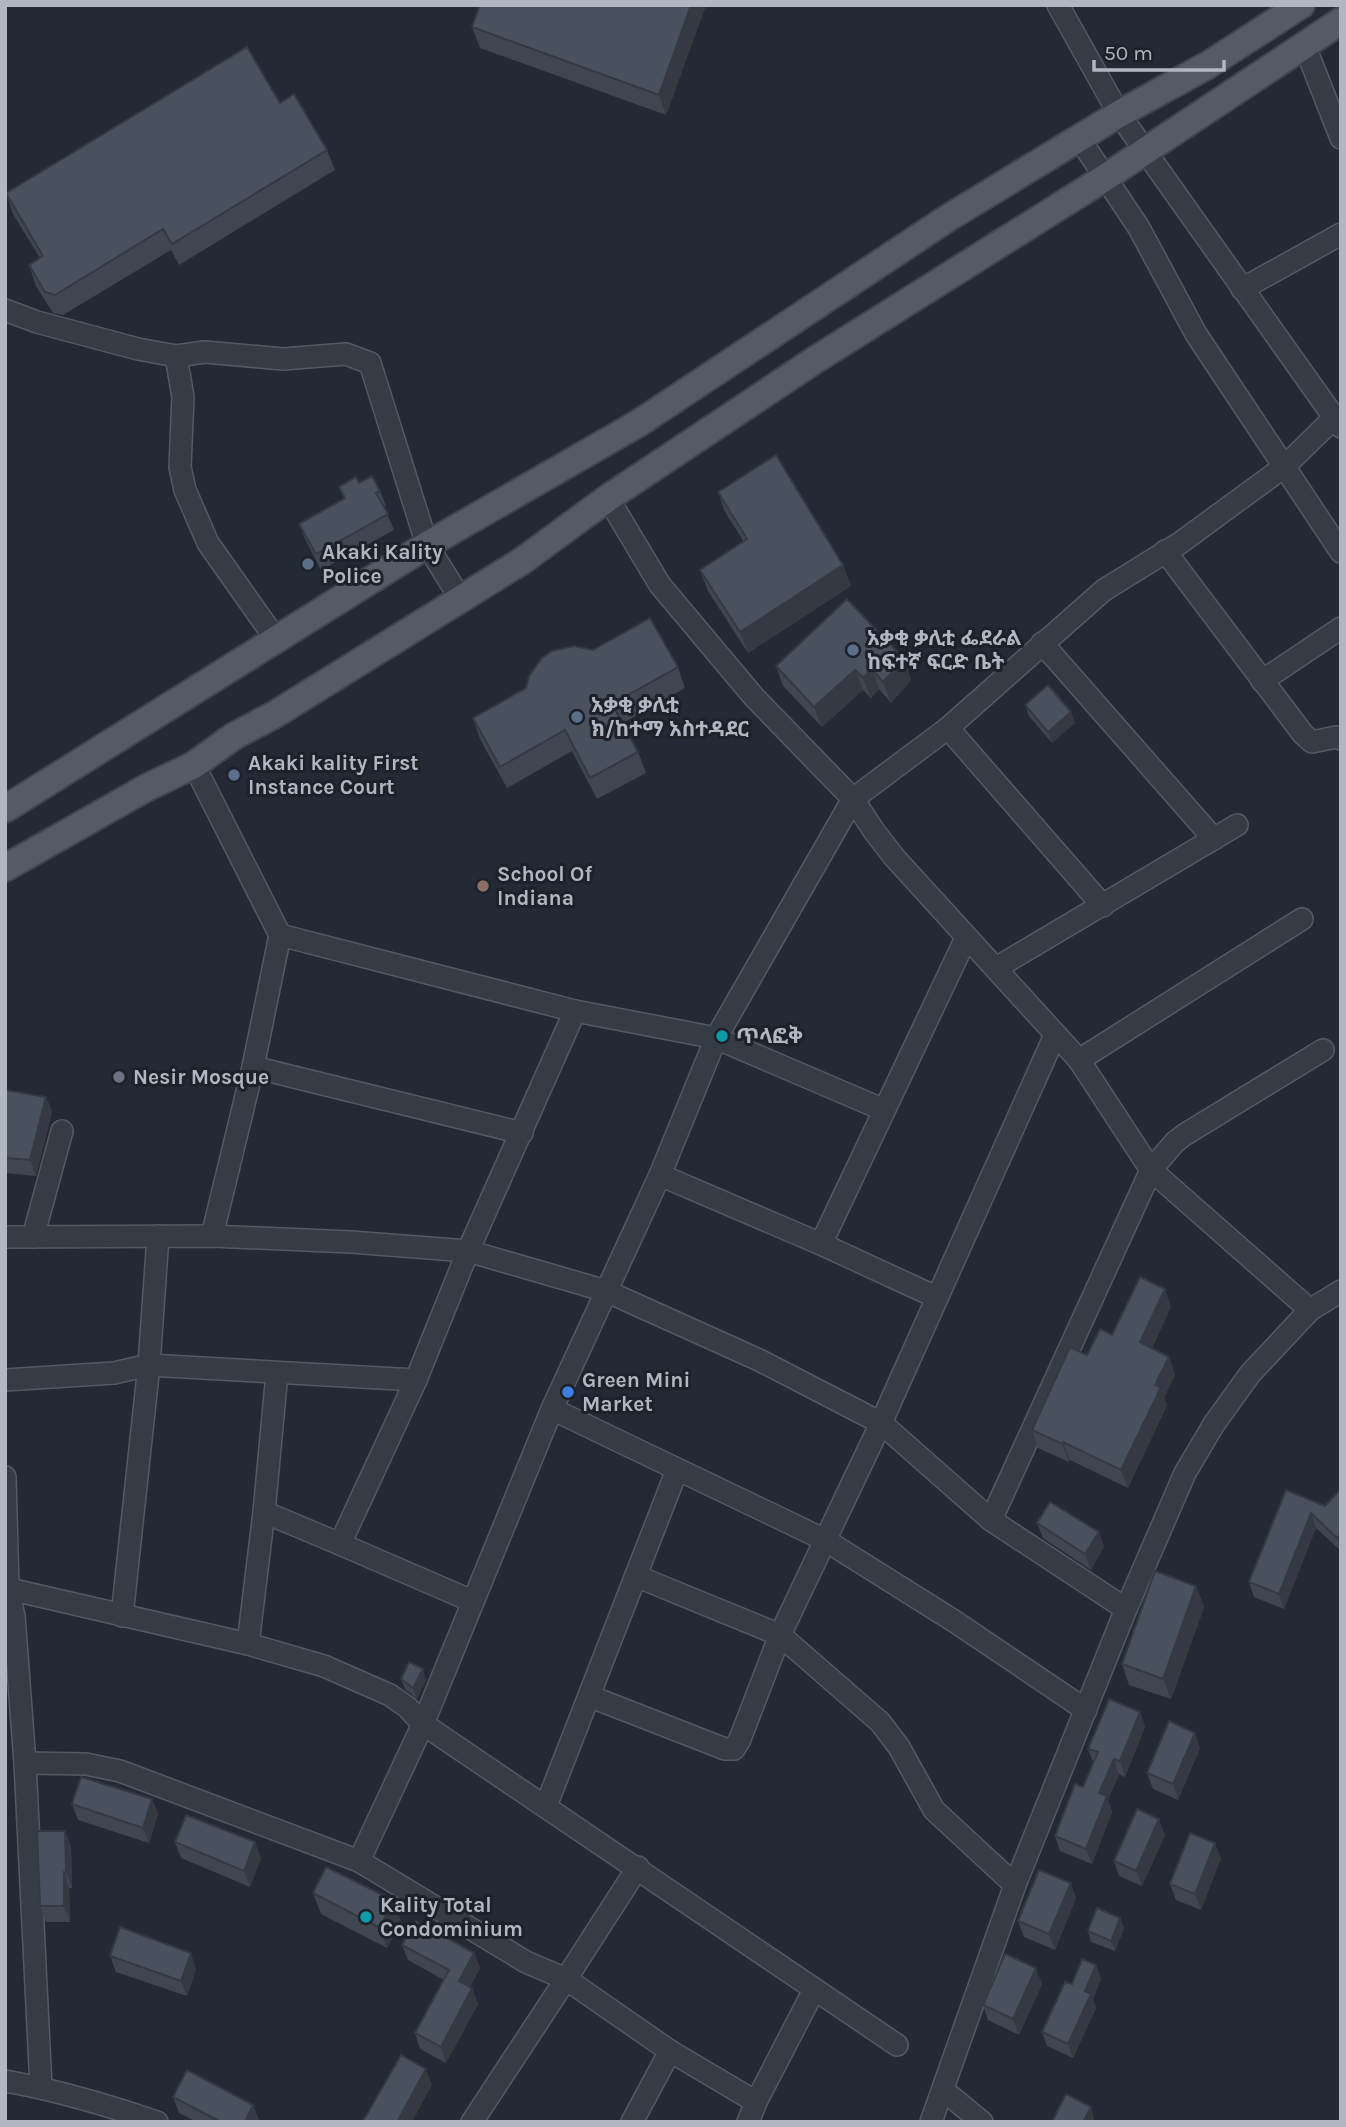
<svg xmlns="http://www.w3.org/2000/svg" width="1346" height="2127" font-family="Karla,'Noto Sans Ethiopic',sans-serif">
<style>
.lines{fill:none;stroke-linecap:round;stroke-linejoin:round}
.minor-casing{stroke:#545a63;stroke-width:24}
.major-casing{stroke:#40454f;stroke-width:30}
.minor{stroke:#363c46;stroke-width:21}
.major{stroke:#545b66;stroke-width:26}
.wall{fill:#404651}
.shaded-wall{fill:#343942}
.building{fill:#4a515e;stroke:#343942;stroke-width:2}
.service-dot{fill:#5c6f8a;stroke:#1c212a;stroke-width:2.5}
.education-dot{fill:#8d6e63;stroke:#1c212a;stroke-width:2.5}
.culture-dot{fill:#0f9aa8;stroke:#1c212a;stroke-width:2.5}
.worship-dot{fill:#6b7280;stroke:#1c212a;stroke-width:2.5}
.shop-dot{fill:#3f7fe0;stroke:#1c212a;stroke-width:2.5}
.labels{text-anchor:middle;stroke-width:6;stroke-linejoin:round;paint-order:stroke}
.poi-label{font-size:21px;font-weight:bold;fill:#b1b7c2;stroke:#1c212a;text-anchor:start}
</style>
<rect width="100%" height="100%" fill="#232a35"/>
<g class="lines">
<g class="minor-casing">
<g id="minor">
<path d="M1058 5 1119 114 1341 427"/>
<path d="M1304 44 1341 138"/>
<path d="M1079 138 1139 228 1196 334 1341 552"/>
<path d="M1242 289 1341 234"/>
<path d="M5 310 37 322 138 349 176 356 205 352 283 359 346 354 370 363 427 545 460 598"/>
<path d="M176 356 183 397 180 467 185 490 208 543 275 638"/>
<path d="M608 498 660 585 754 697 853 799 948 728 1104 590 1180 543 1285 466 1334 418 1341 415"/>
<path d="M1165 551 1303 734 1312 742 1336 737 1341 739"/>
<path d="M1042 643 1214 839"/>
<path d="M1262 681 1341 628"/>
<path d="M948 728 1103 906"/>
<path d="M996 968 1237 825"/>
<path d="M1079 1060 1302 919"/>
<path d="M253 1067 522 1133"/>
<path d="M884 1110 716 1038 853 799 874 831 894 857 1079 1060 1151 1170 1310 1310"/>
<path d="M660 1175 821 1244 936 1297"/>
<path d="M212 1236 253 1067 280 935"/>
<path d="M5 1237 212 1236 351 1242 468 1251 606 1291 759 1360 881 1423 991 1520 1126 1609"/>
<path d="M33 1237 62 1131"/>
<path d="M821 1244 966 938"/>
<path d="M5 1380 114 1373 149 1365 416 1380"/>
<path d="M552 1409 825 1540 954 1621 1086 1710"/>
<path d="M5 1477 8 1589 14 1616 25 1763 41 2087"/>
<path d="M264 1512 340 1544"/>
<path d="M991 1520 1151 1170 1175 1142 1184 1135 1323 1050"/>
<path d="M5 1588 248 1644 324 1666 390 1695 407 1707 423 1724C582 1830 740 1937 897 2045"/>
<path d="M472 1601 340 1544 416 1380 468 1251 575 1011"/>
<path d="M122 1616 149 1365 158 1236"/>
<path d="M248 1644 264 1512 277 1373"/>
<path d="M589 1696 725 1749H734L740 1739 780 1635 636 1576"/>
<path d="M25 1763 86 1764 120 1771 359 1861 423 1724 552 1409 660 1175 716 1038 575 1011 280 935 194 765"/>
<path d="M546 1806 677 1470"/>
<path d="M359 1861 526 1962 566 1979 472 2122"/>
<path d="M638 1867 566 1979 670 2051 756 2102"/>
<path d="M1015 1885 934 1810 899 1747 880 1722 780 1635 881 1423 1055 1035"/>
<path d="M5 2081C57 2090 107 2105 157 2122"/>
<path d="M943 2090 982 2122"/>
<path d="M632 2122 670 2051"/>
<path d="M748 2122 756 2102 814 1990"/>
<path d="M931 2122 1015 1885 1126 1609 1185 1473 1214 1424 1250 1374 1310 1310 1341 1291"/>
</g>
</g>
<g class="major-casing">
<g id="major">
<path d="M5 809 427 545 639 423 948 218 1119 114 1208 65 1301 5"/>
<path d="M5 868 146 788 194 765 234 736 274 715 522 561 608 498 815 360 1106 177 1341 21"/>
</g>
</g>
<use href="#minor" class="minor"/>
<use href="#major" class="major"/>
</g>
<g class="wall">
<path d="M480 5H706L666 115 480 48 472 27Z"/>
<path d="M280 103 327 150 335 170 179 265 171 250 63 315 53 313 36 286 29 265 40 258 13 214 6 193Z"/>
<path d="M359 483 380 491 386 506 384 507 394 530 321 570 305 539 299 524 344 499 339 487Z"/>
<path d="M718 492 843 565 851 586 748 653 708 591 700 570 744 542 725 512Z"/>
<path d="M904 659 911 680 891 703 879 689 871 698 863 690 822 727 783 686 776 666Z"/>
<path d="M678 667 685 688 623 723 638 752 646 773 597 799 572 751 507 788 480 739 473 718 526 688Z"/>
<path d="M1025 705 1075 723 1052 743 1029 716Z"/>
<path d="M5 1090 46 1097 52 1112 36 1176 5 1173Z"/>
<path d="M1171 1307 1152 1348 1169 1357 1175 1375 1164 1397 1167 1405 1128 1488 1070 1460 1069 1462 1038 1448 1032 1430 1087 1355 1112 1335Z"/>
<path d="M1286 1490 1325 1506 1341 1493V1551L1316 1528 1284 1609 1254 1597 1249 1582Z"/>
<path d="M1037 1523 1099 1532 1104 1547 1091 1570 1043 1538Z"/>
<path d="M1196 1586 1204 1607 1171 1699 1129 1685 1122 1664Z"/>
<path d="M401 1679 426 1680 417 1699 405 1689Z"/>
<path d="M1140 1712 1145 1727 1125 1777 1119 1774 1108 1800 1112 1812 1092 1864 1060 1851 1055 1836 1083 1787 1093 1762 1088 1749Z"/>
<path d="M1200 1748 1178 1800 1153 1789 1147 1773Z"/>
<path d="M152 1799 158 1814 149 1843 78 1820 72 1804Z"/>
<path d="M65 1831 71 1846 72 1888H69L70 1922H46L40 1906Z"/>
<path d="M1165 1835 1142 1886 1119 1876 1114 1861Z"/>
<path d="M175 1842 261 1858 250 1887 181 1858Z"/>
<path d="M1221 1858 1201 1910 1176 1900 1170 1884Z"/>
<path d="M313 1893 393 1900 401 1921 387 1948 321 1914Z"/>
<path d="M1076 1898 1055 1950 1024 1937 1018 1921Z"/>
<path d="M1120 1918 1124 1928 1115 1951 1091 1942 1088 1931Z"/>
<path d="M402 1945 474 1953 480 1968 470 1987 472 1988 478 2004 446 2063 420 2049 415 2033 444 1980 408 1960Z"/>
<path d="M110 1956 196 1969 187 1996 116 1972Z"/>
<path d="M1096 1965 1101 1979 1093 1999 1096 2008 1073 2058 1047 2046 1042 2032 1072 1984Z"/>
<path d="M1042 1984 1019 2035 988 2020 983 2005Z"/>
<path d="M173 2097 253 2105 259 2121 258 2122H197L179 2113Z"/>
</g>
<g class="shaded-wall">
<path d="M691 5H706L666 115 659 95Z"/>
<path d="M843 565 851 586 748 653 740 632Z"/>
<path d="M904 659 911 680 891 703 883 682Z"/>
<path d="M872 669 879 689 871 698 863 678Z"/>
<path d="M855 670 863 690 822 727 814 707Z"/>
<path d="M1071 712 1075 723 1052 743 1048 732Z"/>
<path d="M46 1097 52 1112 36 1176 30 1160Z"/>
<path d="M1165 1289 1171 1307 1146 1360 1140 1342Z"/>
<path d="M1169 1357 1175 1375 1164 1397 1167 1405 1128 1488 1121 1470 1155 1385Z"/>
<path d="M1063 1442 1070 1460 1069 1462 1062 1444Z"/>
<path d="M1311 1513 1316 1528 1284 1609 1279 1594Z"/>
<path d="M1099 1532 1104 1547 1091 1570 1085 1554Z"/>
<path d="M1341 1534V1548L1337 1538Z"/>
<path d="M1196 1586 1204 1607 1171 1699 1163 1679Z"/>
<path d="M423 1669 426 1680 417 1699 413 1688Z"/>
<path d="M1140 1712 1145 1727 1125 1777 1120 1761Z"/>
<path d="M1195 1733 1200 1748 1178 1800 1173 1784Z"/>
<path d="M1114 1759 1119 1774 1108 1800 1112 1812 1092 1864 1086 1849 1099 1793Z"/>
<path d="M152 1799 158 1814 149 1843 143 1828Z"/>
<path d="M1159 1819 1165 1835 1142 1886 1136 1871Z"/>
<path d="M65 1831 71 1846 72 1888 66 1872Z"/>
<path d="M255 1842 261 1858 250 1887 244 1871Z"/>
<path d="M1215 1843 1221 1858 1201 1910 1195 1894Z"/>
<path d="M64 1872 69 1888 70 1922 64 1906Z"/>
<path d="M1071 1883 1076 1898 1055 1950 1049 1934Z"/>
<path d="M393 1900 401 1921 387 1948 380 1928Z"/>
<path d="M1120 1918 1124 1928 1115 1951 1111 1941Z"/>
<path d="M191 1953 196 1969 187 1996 181 1981Z"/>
<path d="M474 1953 480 1968 465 1997 459 1981Z"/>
<path d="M1096 1965 1101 1979 1093 1999 1096 2008 1073 2058 1068 2044 1085 1991Z"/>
<path d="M1036 1968 1042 1984 1019 2035 1013 2019Z"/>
<path d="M472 1988 478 2004 446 2063 441 2047Z"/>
<path d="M426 2069 432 2085 412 2122H397Z"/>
<path d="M253 2105 258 2122H245Z"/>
<path d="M1091 2107 1094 2118 1092 2122H1083Z"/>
</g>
<g class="building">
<path d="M480 5H691L659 95 472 27Z"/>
<path d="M247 47 280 103 294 94 327 150 172 244 163 229 55 295 45 292 29 265 43 256 6 193Z"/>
<path d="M776 455 843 565 740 632 700 570 747 539 718 492Z"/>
<path d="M372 476 380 491 376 493 388 514 316 554 299 524 345 498 339 487 356 477 359 483Z"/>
<path d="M847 599 904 659 883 682 872 669 863 678 855 670 814 707 776 666Z"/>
<path d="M650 618 678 667 612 704 638 752 590 778 565 730 500 767 473 718 526 688 529 676 542 658 552 651 574 646 593 650Z"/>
<path d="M1048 685 1071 712 1048 732 1025 705Z"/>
<path d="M5 1090 46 1097 30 1160 5 1158Z"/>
<path d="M1140 1277 1165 1289 1140 1342 1169 1357 1155 1385 1161 1387 1121 1470 1063 1442 1062 1444 1032 1430 1070 1347 1087 1355 1100 1329 1112 1335Z"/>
<path d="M1286 1490 1325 1506 1339 1491 1341 1493V1534L1337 1538 1311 1513 1279 1594 1249 1582Z"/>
<path d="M1050 1502 1099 1532 1085 1554 1037 1523Z"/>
<path d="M1155 1571 1196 1586 1163 1679 1122 1664Z"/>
<path d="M409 1662 423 1669 413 1688 401 1679Z"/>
<path d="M1109 1699 1140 1712 1120 1761 1114 1759 1099 1793 1107 1796 1086 1849 1055 1836 1075 1784 1083 1787 1098 1752 1088 1749Z"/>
<path d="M1169 1721 1195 1733 1173 1784 1147 1773Z"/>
<path d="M81 1777 152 1799 143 1828 72 1804Z"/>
<path d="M1137 1809 1159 1819 1136 1871 1114 1861Z"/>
<path d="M186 1815 255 1842 244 1871 175 1842Z"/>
<path d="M37 1831H65L66 1872H64V1906H40Z"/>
<path d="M1190 1833 1215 1843 1195 1894 1170 1884Z"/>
<path d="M326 1867 393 1900 380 1928 313 1893Z"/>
<path d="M1039 1870 1071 1883 1049 1934 1018 1921Z"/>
<path d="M1097 1908 1120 1918 1111 1941 1088 1931Z"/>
<path d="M416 1921 474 1953 459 1981 472 1988 441 2047 415 2033 449 1970 402 1945Z"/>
<path d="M120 1927 191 1953 181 1981 110 1956Z"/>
<path d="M1005 1954 1036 1968 1013 2019 983 2005Z"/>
<path d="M1082 1959 1096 1965 1085 1991 1091 1994 1068 2044 1042 2032 1065 1982 1072 1984Z"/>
<path d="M401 2055 426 2069 397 2122H365L363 2121Z"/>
<path d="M187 2070 253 2105 245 2122H221L173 2097Z"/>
<path d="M1066 2094 1091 2107 1083 2122H1052Z"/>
</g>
<g class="service-dot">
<circle cx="308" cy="564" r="7"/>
<circle cx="853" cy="650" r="7"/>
<circle cx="577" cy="717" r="7"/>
<circle cx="234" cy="775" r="7"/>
</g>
<circle class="education-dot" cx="483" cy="886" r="7"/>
<g class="culture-dot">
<circle cx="722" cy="1036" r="7"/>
<circle cx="366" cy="1917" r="7"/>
</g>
<circle class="worship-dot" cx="119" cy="1077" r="7"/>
<circle class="shop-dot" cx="568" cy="1392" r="7"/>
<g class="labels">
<g class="poi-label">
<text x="322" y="559">Akaki Kality<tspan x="322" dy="24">Police</tspan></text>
<text x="867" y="645">አቃቂ ቃሊቲ ፌደራል<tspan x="867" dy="24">ከፍተኛ ፍርድ ቤት</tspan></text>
<text x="591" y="712">አቃቂ ቃሊቲ<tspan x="591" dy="24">ክ/ከተማ አስተዳደር</tspan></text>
<text x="248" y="770">Akaki kality First<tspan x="248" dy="24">Instance Court</tspan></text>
<text x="497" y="881">School Of<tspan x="497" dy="24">Indiana</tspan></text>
<text x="736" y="1043">ጥላፎቅ</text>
<text x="133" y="1084">Nesir Mosque</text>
<text x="582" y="1387">Green Mini<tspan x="582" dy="24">Market</tspan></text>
<text x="380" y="1912">Kality Total<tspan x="380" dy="24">Condominium</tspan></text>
</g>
</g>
<rect width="1346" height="2127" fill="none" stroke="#b1b7c2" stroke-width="14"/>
<path d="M1094 60v10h130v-10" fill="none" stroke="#b1b7c2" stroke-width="3.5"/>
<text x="1104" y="60" font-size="21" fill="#b1b7c2" stroke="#1c212a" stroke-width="5" paint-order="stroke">50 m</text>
</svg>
